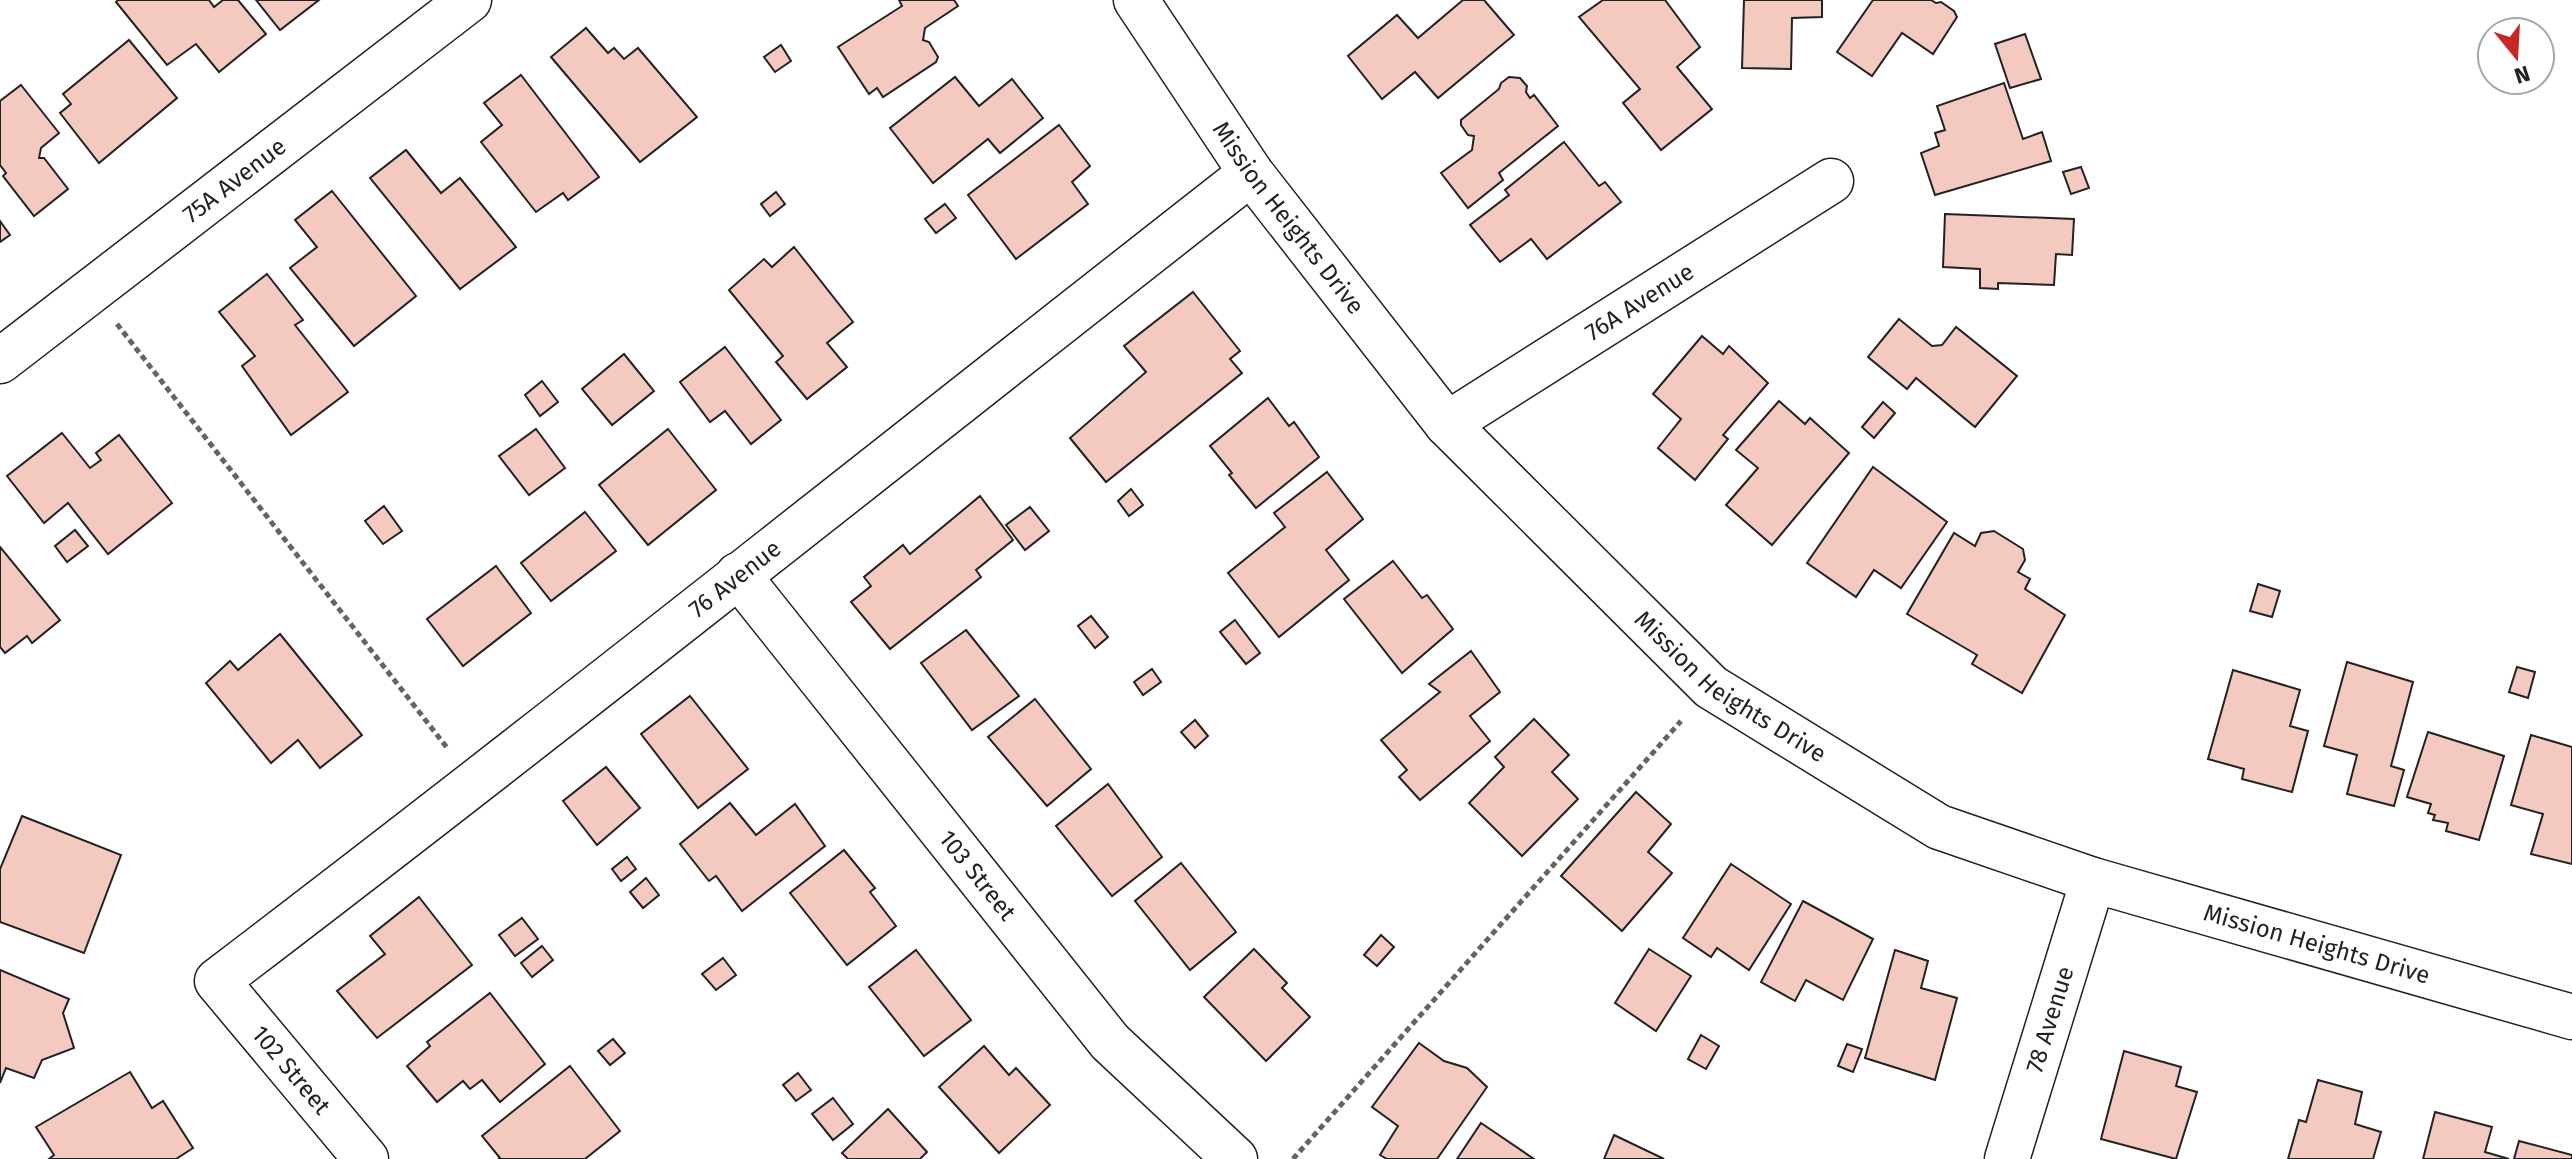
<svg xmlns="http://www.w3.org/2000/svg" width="2572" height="1159" font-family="'Fira Sans',sans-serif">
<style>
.building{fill:#f3c9c0;stroke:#222;stroke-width:2}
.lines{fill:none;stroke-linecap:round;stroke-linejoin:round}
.minor-casing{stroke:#222;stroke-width:47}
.path{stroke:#646464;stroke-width:5;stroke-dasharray:6 4;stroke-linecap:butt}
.minor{stroke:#fff;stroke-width:44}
.labels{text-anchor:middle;stroke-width:6;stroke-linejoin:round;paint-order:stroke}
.street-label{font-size:24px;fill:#222;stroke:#fff}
</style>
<rect width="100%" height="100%" fill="#fff"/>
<g class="building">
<path d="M118 0H209L214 7 223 0H238L266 34 219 72 196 44 167 65 116 2Z"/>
<path d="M256 0H319L280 30Z"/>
<path d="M899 0H954L958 6 925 28 923 40 929 42 938 57 936 62 883 97 877 88 869 94 838 47 902 6Z"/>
<path d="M1463 0H1484L1514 35 1438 98 1415 72 1382 99 1348 56 1397 15 1418 38Z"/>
<path d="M1603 0H1665L1700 47 1677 67 1712 109 1661 150 1623 103 1640 89 1579 17Z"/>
<path d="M1744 0H1822V17L1792 18 1791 69 1742 68Z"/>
<path d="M1873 0H1931L1936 3 1941 2 1954 11 1957 17 1933 54 1902 33 1872 76 1837 52Z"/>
<path d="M586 28 608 53 614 48 624 59 638 48 697 117 640 162 551 57Z"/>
<path d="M2025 34 2041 79 2010 88 1995 44Z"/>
<path d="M129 40 177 98 99 163 60 113 71 104 63 94Z"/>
<path d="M781 45 791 61 775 72 764 57Z"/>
<path d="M521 75 599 177 568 200 563 193 536 212 481 142 502 125 484 103Z"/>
<path d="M955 77 979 106 1012 79 1043 118 1000 153 988 139 933 183 890 128Z"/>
<path d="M1509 77 1520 78 1527 86 1526 92 1530 98 1534 95 1558 126 1499 173 1503 180 1468 208 1441 173 1472 150 1474 136 1468 135 1461 125V120L1499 89 1501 83Z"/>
<path d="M2004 83 2023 139 2042 132 2051 161 1935 195 1921 153 1939 146 1935 133 1945 130 1937 106Z"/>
<path d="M21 85 59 133 41 148 39 158H44L68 189 34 216 3 176 6 173 0 165V101Z"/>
<path d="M1059 125 1090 166 1072 182 1088 204 1016 259 968 195Z"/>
<path d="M1564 142 1599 186 1605 182 1621 202 1547 259 1531 239 1500 262 1470 225 1509 195 1505 190Z"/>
<path d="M406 150 441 193 460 178 516 247 460 289 370 178Z"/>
<path d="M2081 167 2089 188 2071 194 2063 172Z"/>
<path d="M332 191 416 296 354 346 290 268 317 247 295 220Z"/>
<path d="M776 192 785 204 770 216 761 204Z"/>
<path d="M945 204 956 218 936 233 925 219Z"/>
<path d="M1945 214 2074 219 2072 255 2056 254 2054 285 1998 283V289L1980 288V269L1943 267Z"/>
<path d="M0 221 10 235 0 242Z"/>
<path d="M794 247 853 322 827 343 847 367 807 399 776 362 783 356 729 290 764 259 772 267Z"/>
<path d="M267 274 303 320 295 325 348 392 291 435 242 366 255 356 219 312Z"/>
<path d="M1193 292 1240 351 1230 359 1242 373 1106 482 1070 438 1146 372 1124 346Z"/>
<path d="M1899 319 1932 346 1942 345 1956 327 2017 376 1975 427 1916 378 1907 389 1868 357Z"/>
<path d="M1702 336 1723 354 1729 346 1768 383 1723 435 1728 439 1695 480 1658 448 1681 419 1653 394Z"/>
<path d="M725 347 781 420 751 444 725 411 710 422 680 382Z"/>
<path d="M624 354 654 391 612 425 582 389Z"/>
<path d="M542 381 558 402 540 416 525 395Z"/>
<path d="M1268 398 1289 426 1294 422 1319 457 1256 508 1229 475 1232 473 1210 446Z"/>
<path d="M1779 401 1805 424 1810 418 1849 453 1772 545 1726 505 1758 468 1736 450Z"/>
<path d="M1883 402 1895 413 1874 438 1862 427Z"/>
<path d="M536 429 565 468 529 495 499 456Z"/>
<path d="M668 429 716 490 648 545 599 485Z"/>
<path d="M62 433 90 468 101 460 96 453 119 435 172 503 108 554 68 503 44 523 7 476Z"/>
<path d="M1873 467 1947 522 1901 588 1874 570 1856 597 1807 563Z"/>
<path d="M1327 472 1363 519 1326 550 1349 580 1279 637 1228 573 1285 527 1274 513Z"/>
<path d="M1131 489 1143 505 1129 516 1118 501Z"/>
<path d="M980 496 1013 540 976 570 981 577 890 649 851 602 871 586 864 577 903 545 910 554Z"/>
<path d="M384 506 402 531 383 544 365 521Z"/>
<path d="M1030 507 1049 531 1025 550 1006 525Z"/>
<path d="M585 512 616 551 551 601 521 563Z"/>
<path d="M75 530 88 546 67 562 55 546Z"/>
<path d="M1994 531 2023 549 2025 560 2018 572 2030 579 2025 589 2065 615 2022 693 1972 664 1977 655 1907 614 1954 533 1975 546 1981 533Z"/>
<path d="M0 547 60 620 32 643 27 636 5 653 0 647Z"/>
<path d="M1393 561 1422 598 1427 595 1453 629 1402 673 1344 599Z"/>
<path d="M496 566 531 613 463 666 427 619Z"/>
<path d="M2258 584 2280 591 2272 617 2250 611Z"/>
<path d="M1091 616 1108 637 1095 648 1078 626Z"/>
<path d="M1235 620 1260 653 1246 664 1220 632Z"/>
<path d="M966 630 1019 696 972 730 921 663Z"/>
<path d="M280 634 362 735 320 768 298 740 271 763 206 683 230 661 238 670Z"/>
<path d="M1471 651 1500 692 1470 716 1490 741 1420 800 1399 777 1407 770 1381 740 1440 692 1429 684Z"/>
<path d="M2347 662 2413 682 2391 766 2404 770 2394 806 2347 794 2357 755 2324 746Z"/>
<path d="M2517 667 2535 672 2528 698 2509 692Z"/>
<path d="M1152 669 1161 682 1143 695 1134 682Z"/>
<path d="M2233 670 2300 690 2290 726 2308 731 2292 792 2242 779 2244 769 2208 759Z"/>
<path d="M690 696 748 769 698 808 641 734Z"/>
<path d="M1035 699 1091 769 1047 806 988 737Z"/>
<path d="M1534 719 1569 755 1552 772 1578 799 1522 856 1469 803 1504 767 1495 757Z"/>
<path d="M1195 720 1208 736 1195 748 1181 732Z"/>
<path d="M2428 732 2504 756 2479 840 2446 831 2448 823 2433 820 2435 815 2428 813 2431 804 2407 797Z"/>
<path d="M2531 735 2572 747V864L2531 854 2543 814 2511 805Z"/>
<path d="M606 767 640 808 597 845 563 801Z"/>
<path d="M1108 784 1162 857 1112 896 1056 826Z"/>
<path d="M1636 792 1671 824 1648 852 1672 873 1622 931 1561 876Z"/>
<path d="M730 803 756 835 795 804 825 846 742 911 716 876 709 881 680 844Z"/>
<path d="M22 816 121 855 84 953 0 922V869Z"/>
<path d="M844 850 875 888 870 892 896 926 847 965 790 893Z"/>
<path d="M627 857 636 869 621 881 612 869Z"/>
<path d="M1181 863 1236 932 1190 970 1135 901Z"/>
<path d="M1731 864 1791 904 1749 970 1717 948 1711 957 1683 938Z"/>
<path d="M646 878 659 895 643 908 630 892Z"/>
<path d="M419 897 472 965 377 1038 337 991 385 954 370 936Z"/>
<path d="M1803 901 1873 939 1843 1000 1806 980 1795 1001 1761 982Z"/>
<path d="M522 918 538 939 515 956 499 935Z"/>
<path d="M1381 935 1394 947 1377 966 1364 955Z"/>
<path d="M542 946 553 960 532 977 521 963Z"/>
<path d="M1254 949 1287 983 1282 988 1310 1017 1266 1061 1204 997Z"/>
<path d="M1649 949 1691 976 1656 1031 1615 1003Z"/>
<path d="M916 950 971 1020 924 1056 869 987Z"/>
<path d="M1895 950 1928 961 1921 988 1957 998 1935 1080 1865 1058Z"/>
<path d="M723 958 736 975 716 990 702 974Z"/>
<path d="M0 970 69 999 63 1013 74 1048 42 1060 34 1078 6 1068 0 1083Z"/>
<path d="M490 993 545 1064 500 1102 482 1080 470 1089 463 1081 437 1102 407 1066 430 1046 427 1042Z"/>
<path d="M1701 1035 1719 1046 1706 1069 1688 1059Z"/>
<path d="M613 1039 625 1053 610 1065 598 1051Z"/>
<path d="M1419 1043 1444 1061 1467 1068 1487 1087 1437 1159H1387L1380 1155 1398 1126 1372 1107Z"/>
<path d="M1847 1044 1862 1049 1853 1072 1838 1066Z"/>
<path d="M984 1046 1009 1075 1016 1068 1050 1105 999 1153 939 1087Z"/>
<path d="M2124 1051 2181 1067 2176 1086 2197 1092 2176 1159 2101 1139Z"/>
<path d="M570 1066 620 1131 585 1159H498L500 1158 482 1136Z"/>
<path d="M130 1072 152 1108 163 1101 193 1148 176 1159H49L54 1155 36 1127Z"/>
<path d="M798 1073 811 1090 796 1101 783 1085Z"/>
<path d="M2318 1080 2362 1092 2355 1124 2381 1132 2373 1159H2288L2299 1120 2306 1122Z"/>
<path d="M833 1098 853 1124 833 1140 812 1114Z"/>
<path d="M888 1109 927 1152 920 1159H848L842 1153Z"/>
<path d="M2435 1112 2492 1127 2485 1152 2509 1159H2423Z"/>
<path d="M1481 1123 1534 1159H1457Z"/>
<path d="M1614 1135 1664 1159H1604Z"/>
<path d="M2519 1141 2572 1155V1159H2514Z"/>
</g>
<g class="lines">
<g class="minor-casing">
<g id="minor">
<path id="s1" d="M1136 0 1251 173 1447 424 1711 687 1939 827 2093 880 2572 1017"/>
<path id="s2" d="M0 361 469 0"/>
<path id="s3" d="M1447 424 1831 181"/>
<path id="s4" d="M738 575 1110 1042 1235 1159"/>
<path id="s5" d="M366 1159 217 981C565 716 907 442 1251 173"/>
<path id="s6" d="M2007 1159 2093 880"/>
</g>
</g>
<g class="path">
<path d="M117 324 448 749"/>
<path d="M1293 1159 1681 721"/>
</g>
<use href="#minor" class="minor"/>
</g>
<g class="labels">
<g class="street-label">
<text dy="8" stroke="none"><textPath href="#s2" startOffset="296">75A Avenue</textPath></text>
<text dy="8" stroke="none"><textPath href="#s1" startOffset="266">Mission Heights Drive</textPath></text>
<text dy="8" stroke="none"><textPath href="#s3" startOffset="228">76A Avenue</textPath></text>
<text dy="8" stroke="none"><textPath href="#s5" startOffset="888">76 Avenue</textPath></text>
<text dy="8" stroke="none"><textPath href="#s1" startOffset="914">Mission Heights Drive</textPath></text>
<text dy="8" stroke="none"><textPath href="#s4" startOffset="384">103 Street</textPath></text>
<text dy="8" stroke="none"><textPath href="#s1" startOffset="1562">Mission Heights Drive</textPath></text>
<text dy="8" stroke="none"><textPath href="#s6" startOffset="146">78 Avenue</textPath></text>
<text transform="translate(291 1070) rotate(50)" y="8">102 Street</text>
</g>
</g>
<g transform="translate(2516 56) rotate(162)"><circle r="38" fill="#ffffff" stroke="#a7a7a7" stroke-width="2"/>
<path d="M0-6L14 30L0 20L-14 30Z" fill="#c62828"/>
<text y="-12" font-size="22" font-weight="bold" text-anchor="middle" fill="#222222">N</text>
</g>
</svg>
